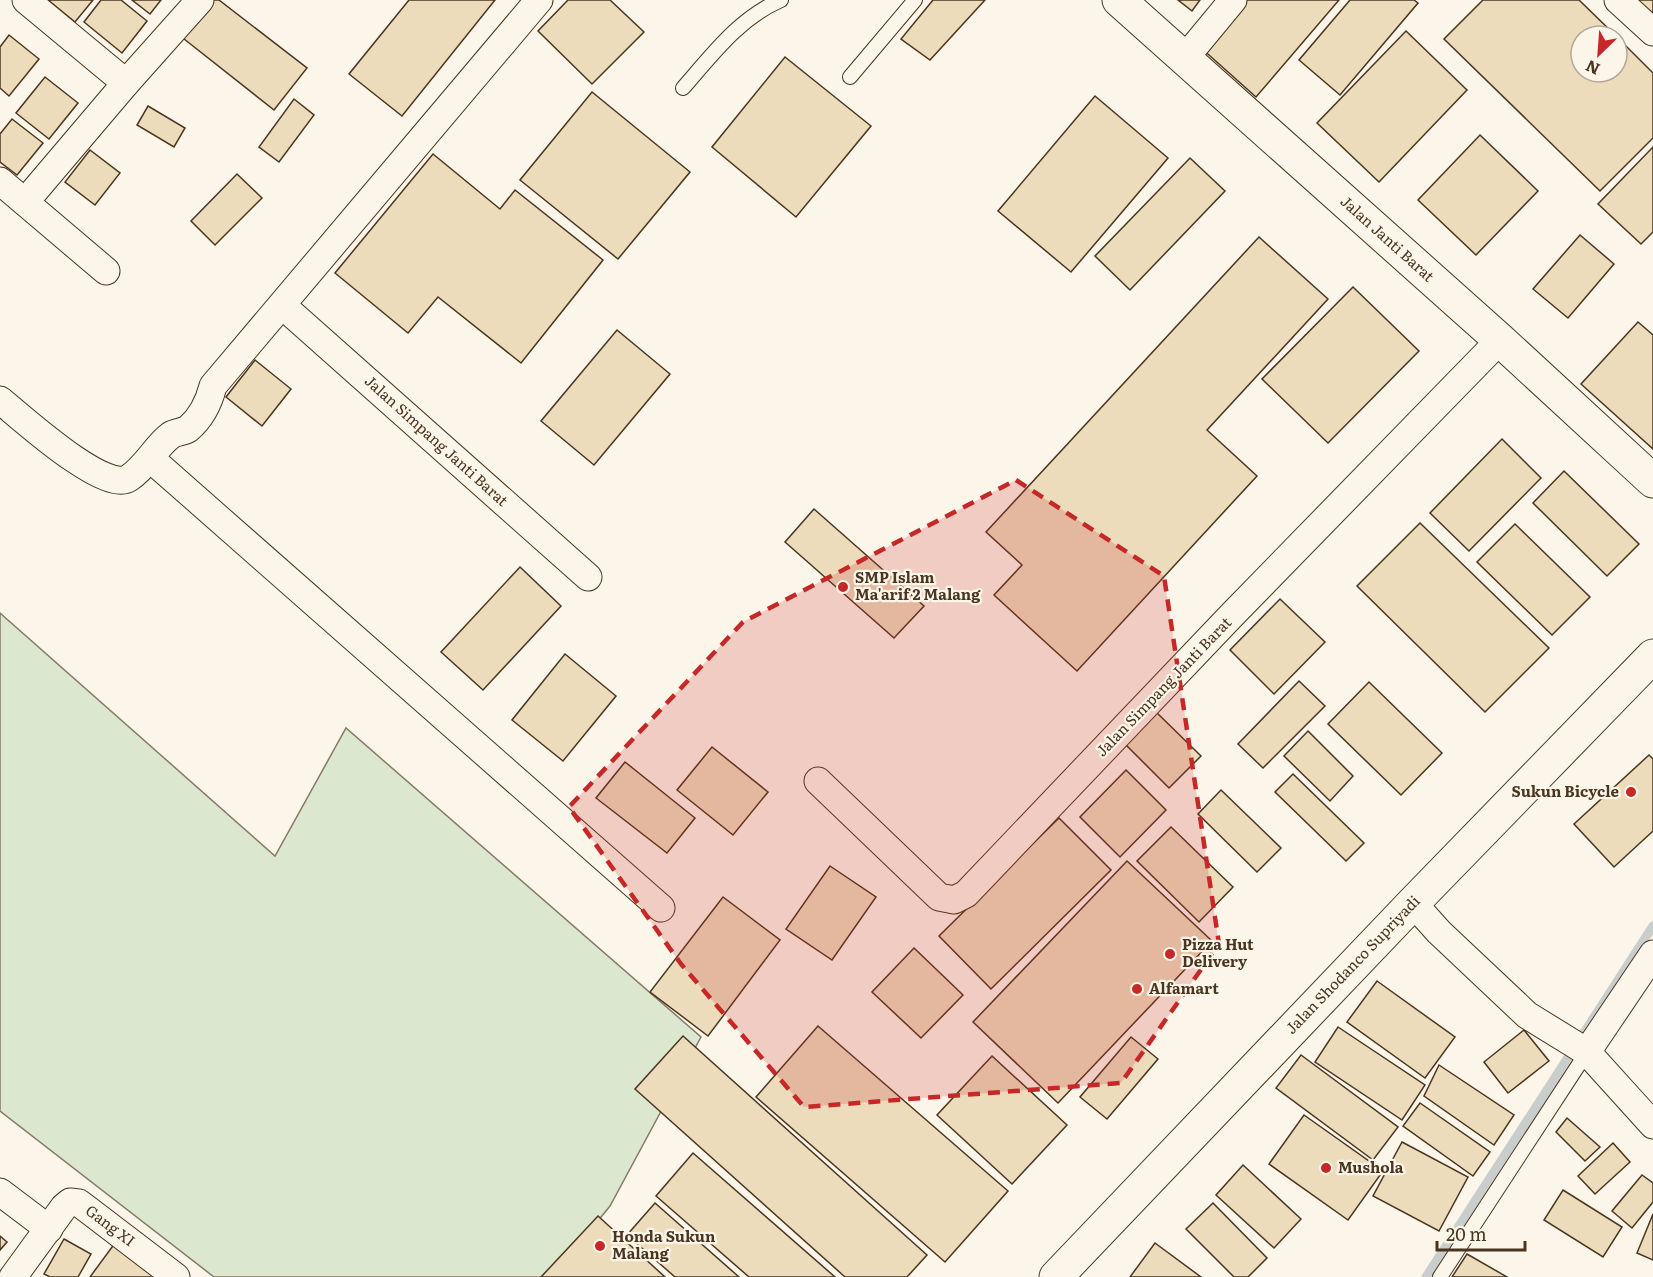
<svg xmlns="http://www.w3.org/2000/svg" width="1653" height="1277" font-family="Literata,serif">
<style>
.green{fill:#dce7d0;stroke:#887966;stroke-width:1.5}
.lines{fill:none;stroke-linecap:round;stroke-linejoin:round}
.stream{stroke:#c9cecd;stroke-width:9}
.building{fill:#ecdcbc;stroke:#4a3520;stroke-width:1.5}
.service-casing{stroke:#4a3520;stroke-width:16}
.minor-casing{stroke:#4a3520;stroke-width:29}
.tertiary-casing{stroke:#4a3520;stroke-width:35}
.primary-casing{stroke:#4a3520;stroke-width:35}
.service{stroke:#fbf6e9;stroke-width:14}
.minor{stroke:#fbf6e9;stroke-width:27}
.tertiary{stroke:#fbf6e9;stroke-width:33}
.primary{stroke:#fbf6e9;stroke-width:33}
.marked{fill:#c62828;fill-opacity:0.2;stroke:#c62828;stroke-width:4.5;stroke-dasharray:12 8;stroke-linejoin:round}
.poi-dot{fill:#c62828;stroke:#fbf6e9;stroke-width:2}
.labels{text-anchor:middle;stroke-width:4.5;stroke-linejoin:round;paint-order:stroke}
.street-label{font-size:15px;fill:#4a3520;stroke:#fbf6e9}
.poi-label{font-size:15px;font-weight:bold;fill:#4a3520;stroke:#fbf6e9;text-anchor:start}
</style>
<rect width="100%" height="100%" fill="#fbf6e9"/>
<path class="green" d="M0 613 275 856 346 728 701 1037 610 1206 552 1277H214L0 1111Z"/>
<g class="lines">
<path class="stream" d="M1426 1277 1653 926"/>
</g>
<g class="building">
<path d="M48 0H93L75 22Z"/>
<path d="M101 0H121L147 21 122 53 84 22Z"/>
<path d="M132 0H161L150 14Z"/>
<path d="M207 0H219L307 68 274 110 179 35Z"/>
<path d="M409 0H495L402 116 349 74Z"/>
<path d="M568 0H610L644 32 592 84 538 31Z"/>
<path d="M933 0H985L930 60 901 39Z"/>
<path d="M1178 0H1200L1192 11Z"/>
<path d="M1241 0H1339L1256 97 1200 47Z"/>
<path d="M1350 0H1414L1418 3 1340 95 1299 60Z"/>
<path d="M1483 0H1579L1616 36H1581V72H1617V37L1653 73V138L1600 191 1444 39Z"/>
<path d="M1637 0H1653V14Z"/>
<path d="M1406 31 1467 90 1379 182 1317 123Z"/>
<path d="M9 35 39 59 9 96 0 88V47Z"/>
<path d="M785 57 871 126 796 217 712 147Z"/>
<path d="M45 77 78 103 49 139 16 113Z"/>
<path d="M592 92 690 172 618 259 520 180Z"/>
<path d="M1095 96 1168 158 1071 272 998 211Z"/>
<path d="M294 99 314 115 279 162 259 147Z"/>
<path d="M148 106 185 128 174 147 137 125Z"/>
<path d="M12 119 43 143 17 175 0 162V134Z"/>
<path d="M1480 135 1538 191 1476 255 1418 200Z"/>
<path d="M1653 147V232L1641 244 1598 204Z"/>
<path d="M90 150 120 173 95 205 65 182Z"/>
<path d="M433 154 500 209 515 190 603 260 521 363 438 297 408 333 335 273Z"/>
<path d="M1190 158 1225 191 1130 290 1095 256Z"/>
<path d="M237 174 262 198 215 245 191 221Z"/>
<path d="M1580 235 1614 264 1568 318 1533 289Z"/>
<path d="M1259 237 1328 299 1207 430 1257 476 1077 671 994 595 1022 565 986 532Z"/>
<path d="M1353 287 1419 351 1328 443 1262 379Z"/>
<path d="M1638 322 1653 335V449L1581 384Z"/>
<path d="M617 330 670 374 594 465 541 421Z"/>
<path d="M255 360 291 389 262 426 226 397Z"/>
<path d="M1502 439 1541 478 1469 551 1430 513Z"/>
<path d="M1564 471 1639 544 1607 576 1533 503Z"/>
<path d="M814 509 924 606 894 638 785 542Z"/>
<path d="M1420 523 1549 648 1485 712 1357 586Z"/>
<path d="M1515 524 1590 597 1552 635 1477 562Z"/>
<path d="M520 567 561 606 483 690 441 652Z"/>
<path d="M1280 599 1325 642 1274 694 1230 650Z"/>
<path d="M565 654 616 696 563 761 512 720Z"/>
<path d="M1299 681 1325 706 1263 768 1238 744Z"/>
<path d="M1369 682 1442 753 1401 795 1328 724Z"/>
<path d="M1153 709 1201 756 1169 788 1122 741Z"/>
<path d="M1308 731 1353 776 1330 801 1284 756Z"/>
<path d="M712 747 768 792 733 835 677 790Z"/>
<path d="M1649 755 1653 759V831L1614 867 1574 824Z"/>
<path d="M625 762 695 818 667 853 596 798Z"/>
<path d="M1126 770 1166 810 1120 857 1080 817Z"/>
<path d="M1293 774 1364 843 1346 861 1275 792Z"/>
<path d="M1221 790 1281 848 1257 872 1198 814Z"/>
<path d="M1059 818 1111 870 991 989 939 936Z"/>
<path d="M1171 827 1233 887 1199 922 1137 861Z"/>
<path d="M1127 861 1212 941 1058 1103 973 1022Z"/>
<path d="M830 866 876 897 832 960 786 929Z"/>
<path d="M723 897 780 940 708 1036 650 992Z"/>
<path d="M914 948 963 995 921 1038 872 992Z"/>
<path d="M1377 981 1455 1037 1425 1078 1347 1022Z"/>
<path d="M818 1026 1008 1191 945 1262 756 1097Z"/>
<path d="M1338 1027 1425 1085 1402 1120 1315 1062Z"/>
<path d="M1524 1030 1549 1061 1508 1093 1484 1062Z"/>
<path d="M683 1036 927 1255 907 1277H845L635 1089Z"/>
<path d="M1131 1037 1158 1059 1107 1119 1080 1097Z"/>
<path d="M1301 1055 1398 1127 1373 1160 1276 1088Z"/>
<path d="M992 1056 1067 1125 1012 1184 937 1115Z"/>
<path d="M1439 1065 1514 1115 1494 1145 1424 1096Z"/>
<path d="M1420 1103 1490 1152 1473 1176 1403 1126Z"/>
<path d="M1304 1115 1383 1171 1348 1220 1269 1164Z"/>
<path d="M1567 1118 1600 1147 1585 1161 1556 1132Z"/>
<path d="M1402 1142 1468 1177 1439 1231 1373 1196Z"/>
<path d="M1613 1143 1630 1162 1595 1194 1578 1176Z"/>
<path d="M693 1153 835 1277H749L656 1196Z"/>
<path d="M1243 1165 1301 1219 1274 1248 1216 1195Z"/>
<path d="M1642 1175 1653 1183V1202L1632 1228 1612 1211Z"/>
<path d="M1563 1190 1622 1227 1603 1257 1544 1220Z"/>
<path d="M655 1203 739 1277H675L627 1235Z"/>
<path d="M1213 1203 1267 1258 1248 1277H1234L1186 1229Z"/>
<path d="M1653 1214V1260L1637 1253Z"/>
<path d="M598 1216 665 1277H541Z"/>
<path d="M0 1236 7 1242 0 1250Z"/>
<path d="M64 1239 91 1254 78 1277H50L44 1274Z"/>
<path d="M115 1243 163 1277H90Z"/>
<path d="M1155 1243 1201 1277H1130Z"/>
<path d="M1467 1254 1507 1277H1452Z"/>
</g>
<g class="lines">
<g class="service-casing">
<g id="service">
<path d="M850 77 915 0"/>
<path d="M683 88C712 55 739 18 781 0"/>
<path d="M1440 1277 1587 1052"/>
</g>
</g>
<g class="minor-casing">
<g id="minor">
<path d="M26 0 126 83"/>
<path d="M1618 0 1653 32"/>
<path d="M1185 58 1233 0"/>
<path d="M0 181 106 271"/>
<path d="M25 202 126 83 200 0"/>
<path d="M283 306 588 577"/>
<path d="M0 400C21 417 105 494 129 478 146 467 156 446 171 435 176 432 183 432 188 429 201 418 209 402 213 386L539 0"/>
<path d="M151 459 661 908"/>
<path d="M818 781 939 897 954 900 966 894 1230 617 1500 340"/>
<path d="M1413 903 1439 932 1527 1015 1587 1052 1653 1125"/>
<path d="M1587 1052 1653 954"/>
<path d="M0 1192 49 1229"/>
<path d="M13 1277 64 1207 70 1202 79 1203 87 1209 176 1277"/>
</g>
</g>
<g class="tertiary-casing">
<path id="tertiary" d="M1119 0 1500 340 1653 481"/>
</g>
<g class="primary-casing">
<path id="primary" d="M1056 1277 1413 903 1653 656"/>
</g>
<use href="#service" class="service"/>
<use href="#minor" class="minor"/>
<use href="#tertiary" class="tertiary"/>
<use href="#primary" class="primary"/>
</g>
<path class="marked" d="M1016 480 1164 576 1219 944 1121 1083 804 1107 681 964 569 807 743 622Z"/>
<g class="poi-dot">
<circle cx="843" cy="587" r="6"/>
<circle cx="1631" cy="792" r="6"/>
<circle cx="1170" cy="954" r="6"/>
<circle cx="1137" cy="989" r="6"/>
<circle cx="1326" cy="1168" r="6"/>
<circle cx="600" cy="1246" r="6"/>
</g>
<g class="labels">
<g class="street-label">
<text transform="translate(1387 239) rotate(42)" y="5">Jalan Janti Barat</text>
<text transform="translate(436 441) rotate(42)" y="5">Jalan Simpang Janti Barat</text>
<text transform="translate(1164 687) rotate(-46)" y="5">Jalan Simpang Janti Barat</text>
<text transform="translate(1353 965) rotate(-46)" y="5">Jalan Shodanco Supriyadi</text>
<text transform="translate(110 1226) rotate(37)" y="5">Gang XI</text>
</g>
<g class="poi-label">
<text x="855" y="583">SMP Islam<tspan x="855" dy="17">Ma'arif 2 Malang</tspan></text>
<text x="1619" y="797" text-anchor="end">Sukun Bicycle</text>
<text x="1182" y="950">Pizza Hut<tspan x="1182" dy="17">Delivery</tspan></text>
<text x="1149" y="994">Alfamart</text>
<text x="1338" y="1173">Mushola</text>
<text x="612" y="1242">Honda Sukun<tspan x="612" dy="17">Malang</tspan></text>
</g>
</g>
<g transform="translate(1599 54) rotate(205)"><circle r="28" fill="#fbf6e9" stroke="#b4a999" stroke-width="1.5"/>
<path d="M0-4.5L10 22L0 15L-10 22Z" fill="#c62828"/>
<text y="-9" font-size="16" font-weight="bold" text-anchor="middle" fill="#4a3520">N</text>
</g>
<path d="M1437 1241v9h88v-9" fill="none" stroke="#4a3520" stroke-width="3"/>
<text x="1446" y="1241" font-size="18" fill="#4a3520" stroke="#fbf6e9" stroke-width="4.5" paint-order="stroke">20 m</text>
</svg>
